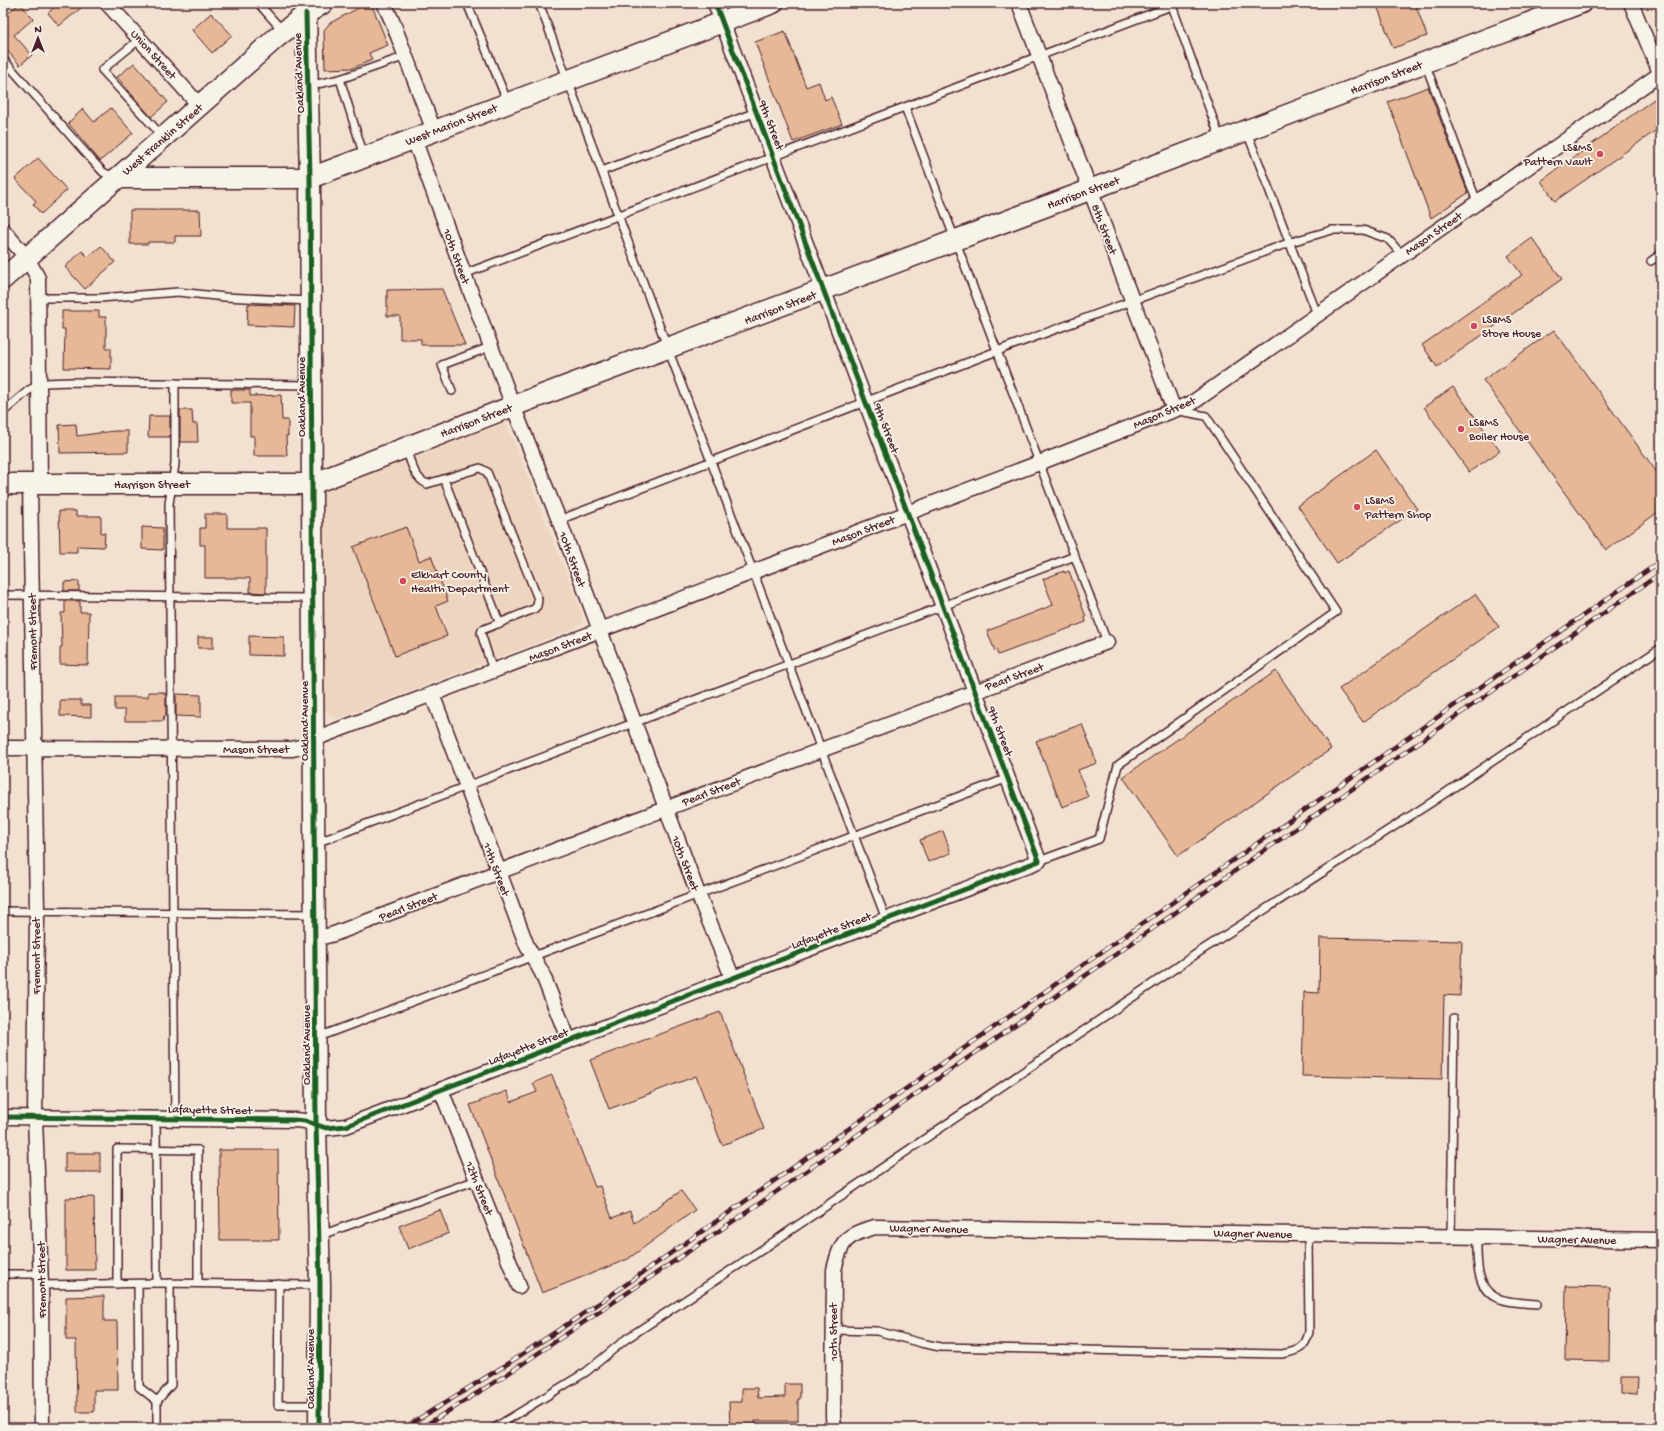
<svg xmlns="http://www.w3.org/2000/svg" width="1664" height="1431" font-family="'Gochi Hand',sans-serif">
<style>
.built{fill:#eed5bf}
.building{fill:#e6b897;stroke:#4a1f2b}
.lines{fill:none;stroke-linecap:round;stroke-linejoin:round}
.lane-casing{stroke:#4a1f2b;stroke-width:10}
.street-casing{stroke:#4a1f2b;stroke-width:17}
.secondary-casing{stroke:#4a1f2b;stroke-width:23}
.lane{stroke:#f7f3e8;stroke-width:7}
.street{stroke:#f7f3e8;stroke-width:14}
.secondary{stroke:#f7f3e8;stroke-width:20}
.rail-casing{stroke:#4a1f2b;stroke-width:4.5}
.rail{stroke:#f7f3e8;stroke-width:3;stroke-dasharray:9;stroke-linecap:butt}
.cycleway-casing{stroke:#f7f3e8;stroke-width:8}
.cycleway{stroke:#1b5e20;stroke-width:5}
.poi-dot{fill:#d1495b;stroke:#f7f3e8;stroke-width:1.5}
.labels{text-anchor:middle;stroke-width:3.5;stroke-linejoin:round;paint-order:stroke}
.street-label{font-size:12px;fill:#4a1f2b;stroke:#f7f3e8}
.poi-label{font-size:12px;fill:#4a1f2b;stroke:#f7f3e8;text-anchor:start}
</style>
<rect width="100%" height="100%" fill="#f2e1d0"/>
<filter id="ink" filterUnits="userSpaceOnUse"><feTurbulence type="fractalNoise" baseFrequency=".025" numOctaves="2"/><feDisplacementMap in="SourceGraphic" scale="8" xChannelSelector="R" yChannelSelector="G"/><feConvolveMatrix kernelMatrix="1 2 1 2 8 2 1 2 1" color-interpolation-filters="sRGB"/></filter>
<g filter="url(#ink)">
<path class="built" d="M506 422 582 613V623L573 629 339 718 329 715 324 707 322 502 324 494 334 487Z"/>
<g class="building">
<path d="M20 3 33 19 14 35 32 55 20 65 3 46V17Z"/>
<path d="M59 3H87L59 26 48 13Z"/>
<path d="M368 3H371L388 45 369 53 372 60 353 68 325 69 324 30 330 23Z"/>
<path d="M1376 3H1415L1427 36 1393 48Z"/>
<path d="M211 13 232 35 212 53 192 30Z"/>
<path d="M785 31 806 87 819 82 825 100 831 97 842 124 793 142 755 42Z"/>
<path d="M134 63 168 102 151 117 117 77Z"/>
<path d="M1428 87 1468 193 1431 218 1388 102Z"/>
<path d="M1661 94V127L1555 201 1541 181Z"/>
<path d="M111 108 133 133 100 161 68 123 83 109 94 122Z"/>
<path d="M38 158 67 190 41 214 33 204 36 201 15 179Z"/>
<path d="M130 210H200L201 236H175V242H148V244H130Z"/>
<path d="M1532 238 1562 279 1437 367 1422 345 1522 275 1508 256Z"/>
<path d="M101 246 115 262 85 289 65 267 82 251 88 257Z"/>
<path d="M442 289 465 345H421V339H400V316H387V290Z"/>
<path d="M248 304 295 306 294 327 247 325Z"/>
<path d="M62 311H99V317H106V348H111V369L64 368 65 329H62Z"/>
<path d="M1554 330 1661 478V510L1606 550 1483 380Z"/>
<path d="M1453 387 1500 451 1469 472 1424 407Z"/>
<path d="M231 390H250V396L281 395 282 420H288V436H286L287 456H254V436H250V403H231Z"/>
<path d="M180 410H192L193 424H197L198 442H180Z"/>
<path d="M149 416H170V437H148Z"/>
<path d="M76 424 77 436 114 431H128V452L60 453 59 425Z"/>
<path d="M1376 450 1417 509 1337 563 1298 506Z"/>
<path d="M59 511H76V516H101V533H105L104 547 77 546V552H60Z"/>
<path d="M205 514H227V528H266V593L250 592V578H205V545H200V528H205Z"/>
<path d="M142 527 163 528V550L142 549Z"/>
<path d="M406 527 419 561 431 556 448 601 436 606 447 636 395 656 353 547Z"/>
<path d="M1064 571V573L1069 571 1086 617H1085L1086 622 998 655 996 650 995 651 987 631 1053 605 1043 579Z"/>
<path d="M79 581V591H64V582Z"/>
<path d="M1475 594 1499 627 1363 722 1339 689Z"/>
<path d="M65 601H80V612H89L88 665 60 664V647H62L61 613H65Z"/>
<path d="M249 636 284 637V656L249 655Z"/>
<rect x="198" y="637" width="15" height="11"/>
<path d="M1276 671 1331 749 1178 856 1123 777Z"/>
<path d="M148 692H164V694H166V716H164L163 721H125V710H115V697H148Z"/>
<path d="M176 694 201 695V717L176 716Z"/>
<path d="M60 700H81V705H91V717L60 716Z"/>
<path d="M1082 724 1097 763 1078 770 1088 797 1062 807 1036 741Z"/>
<path d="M943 831 951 853 928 862 920 840Z"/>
<path d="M1320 938 1462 941 1460 996 1444 995 1442 1079 1302 1076 1304 992 1319 993Z"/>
<path d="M720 1012 764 1129 722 1145 696 1076 609 1109 590 1060Z"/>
<path d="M552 1075 595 1187 600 1186 612 1218 630 1211 634 1223 681 1191 695 1210 628 1259 542 1293 470 1105 507 1091 511 1102 537 1092 533 1083Z"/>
<path d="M219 1150H278L279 1240H220Z"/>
<rect x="65" y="1153" width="35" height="19"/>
<path d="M94 1197 95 1270H66V1198Z"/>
<path d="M440 1210 449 1233 408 1249 399 1226Z"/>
<path d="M1566 1286 1610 1287 1609 1361 1565 1360Z"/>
<path d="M104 1296V1321H117L118 1390H94V1412H77L76 1340H66V1297Z"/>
<path d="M1620 1377H1638L1637 1395 1620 1394Z"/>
<path d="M785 1384H800V1399H798V1421H755V1425H730L729 1402H742V1388H757L758 1398 785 1397Z"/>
</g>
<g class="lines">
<g class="lane-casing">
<g id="lane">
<path d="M258 3 283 31"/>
<path d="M467 3 508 103"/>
<path d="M539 3 668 349 886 919"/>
<path d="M1171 3 1220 138"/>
<path d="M140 39 102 70 163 137"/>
<path d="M3 59 91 159 103 172 115 178"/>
<path d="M1425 63 1477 202"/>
<path d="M340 79 364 156"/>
<path d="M308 86 340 79 406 56"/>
<path d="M905 107 1107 642"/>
<path d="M1247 132 1317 314"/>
<path d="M602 171 756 112"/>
<path d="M1651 261 1661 254"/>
<path d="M464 274 1179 3"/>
<path d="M38 298H100L178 292 225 297 310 301"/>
<path d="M175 383V464L169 504 175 1118"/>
<path d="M452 391 442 365 490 347"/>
<path d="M3 412 29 390 44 383 71 382 311 385"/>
<path d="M406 449C411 462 414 478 427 484L480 468 487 472 538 599 537 606 534 609 482 630 481 633 493 671"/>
<path d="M444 479 500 624"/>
<path d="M559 520 997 351 1291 242 1332 230H1363L1388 239 1402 255"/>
<path d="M3 595 311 598"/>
<path d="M316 843 1075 556"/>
<path d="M1039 861 1099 839 1118 765 1336 612 1206 416 1180 411"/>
<path d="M3 911 313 914"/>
<path d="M318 1037 1008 778"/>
<path d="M156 1118 157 1283 318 1285"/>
<path d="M321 1235 477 1180"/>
<path d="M1451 1237 1454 1018"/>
<path d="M1477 1237C1477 1256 1475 1287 1495 1297 1507 1303 1524 1303 1537 1304"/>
<path d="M3 1274H41"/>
<path d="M117 1284V1149L198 1150V1283"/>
<path d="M138 1284 139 1387 157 1401 171 1385 170 1283"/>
<path d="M279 1284 278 1405H317"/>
<path d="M41 1285 157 1283"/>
<path d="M833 1330 877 1331 921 1343 940 1347 1282 1354C1298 1351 1305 1349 1309 1332L1308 1234"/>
<path d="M157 1401V1428"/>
<path d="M494 1428 586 1372 626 1339 763 1249 1202 950 1432 802 1661 648"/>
</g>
</g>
<g class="street-casing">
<g id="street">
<path d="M107 3 200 106"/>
<path d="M384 3 393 23 434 131"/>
<path d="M1019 3 1174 410"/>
<path d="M1631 3 1661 75"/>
<path d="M414 139 513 406 559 520 698 894 733 979"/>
<path d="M3 230 27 258 38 278 40 485"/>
<path d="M30 484 37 911 35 1117 41 1285 42 1428"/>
<path d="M432 694 527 946 542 973 569 1041"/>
<path d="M3 748 292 749C304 747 313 743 322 736L1039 463 1192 403 1660 74"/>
<path d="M315 939 334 934C592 837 849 737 1107 642"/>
<path d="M441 1090 519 1286"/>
<path d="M3 1117 294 1120 305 1121 326 1128 346 1126 1039 861 715 3"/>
<path d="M834 1428 833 1416 834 1270C841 1240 846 1235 875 1227L1661 1240"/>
</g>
</g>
<g class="secondary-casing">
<g id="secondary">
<path d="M306 14 310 178 316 1124 320 1285 319 1428"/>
<path d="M117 178H310L773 3"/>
<path d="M3 279 276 38 306 14 323 3"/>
<path d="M3 484H312L513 406 1108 183 1581 3"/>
</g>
</g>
<use href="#lane" class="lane"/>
<use href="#street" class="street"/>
<use href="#secondary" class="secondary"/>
<g class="rail-casing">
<g id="rail">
<path d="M404 1428 501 1368 598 1304 1661 561"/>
<path d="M421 1428 503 1377 766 1199 1661 573"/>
</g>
</g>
<use href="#rail" class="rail"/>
<g class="cycleway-casing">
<g id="cycleway">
<path d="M306 14 310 178 316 1124 320 1285 319 1428"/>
<path d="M3 1117 294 1120 305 1121 326 1128 346 1126 1039 861 715 3"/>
</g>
</g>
<use href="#cycleway" class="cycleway"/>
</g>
</g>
<g class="poi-dot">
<circle cx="1600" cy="154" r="4"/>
<circle cx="1474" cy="326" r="4"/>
<circle cx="1461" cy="429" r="4"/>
<circle cx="1357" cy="507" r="4"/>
<circle cx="403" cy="581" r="4"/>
</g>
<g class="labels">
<g class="street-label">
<text transform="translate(154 54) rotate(48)" y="4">Union Street</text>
<text transform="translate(298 73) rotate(-92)" y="4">Oakland Avenue</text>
<text transform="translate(1386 77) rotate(-21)" y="4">Harrison Street</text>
<text transform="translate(451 124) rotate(-21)" y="4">West Marion Street</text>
<text transform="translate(772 125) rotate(69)" y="4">9th Street</text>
<text transform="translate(162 139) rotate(-41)" y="4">West Franklin Street</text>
<text transform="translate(1083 192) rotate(-20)" y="4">Harrison Street</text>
<text transform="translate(1105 229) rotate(69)" y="4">8th Street</text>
<text transform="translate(1433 233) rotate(-35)" y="4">Mason Street</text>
<text transform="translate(457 256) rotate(70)" y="4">10th Street</text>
<text transform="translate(780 307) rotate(-21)" y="4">Harrison Street</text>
<text transform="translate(301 397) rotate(-90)" y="4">Oakland Avenue</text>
<text transform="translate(1164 412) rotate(-23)" y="4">Mason Street</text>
<text transform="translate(476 420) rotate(-21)" y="4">Harrison Street</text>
<text transform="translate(887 428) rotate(69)" y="4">9th Street</text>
<text x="152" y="488">Harrison Street</text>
<text transform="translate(863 530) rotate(-21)" y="4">Mason Street</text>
<text transform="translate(573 559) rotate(70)" y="4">10th Street</text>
<text transform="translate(32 632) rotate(-91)" y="4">Fremont Street</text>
<text transform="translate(560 646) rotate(-21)" y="4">Mason Street</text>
<text transform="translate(1014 676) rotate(-20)" y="4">Pearl Street</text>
<text transform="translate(304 721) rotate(-90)" y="4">Oakland Avenue</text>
<text transform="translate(1001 731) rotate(69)" y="4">9th Street</text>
<text x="256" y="753">Mason Street</text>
<text transform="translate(711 791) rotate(-21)" y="4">Pearl Street</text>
<text transform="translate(686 863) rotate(69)" y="4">10th Street</text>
<text transform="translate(497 869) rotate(69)" y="4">11th Street</text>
<text transform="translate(408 906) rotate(-21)" y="4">Pearl Street</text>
<text transform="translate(831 930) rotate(-21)" y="4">Lafayette Street</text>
<text transform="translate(36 956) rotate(-90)" y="4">Fremont Street</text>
<text transform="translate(306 1045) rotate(-90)" y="4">Oakland Avenue</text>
<text transform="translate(528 1046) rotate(-21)" y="4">Lafayette Street</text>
<text transform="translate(210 1109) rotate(1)" y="4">Lafayette Street</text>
<text transform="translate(480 1188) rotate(68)" y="4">12th Street</text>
<text transform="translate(929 1228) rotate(1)" y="4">Wagner Avenue</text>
<text transform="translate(1253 1233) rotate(1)" y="4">Wagner Avenue</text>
<text transform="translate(1577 1239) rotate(1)" y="4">Wagner Avenue</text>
<text transform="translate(41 1280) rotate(-91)" y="4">Fremont Street</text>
<text transform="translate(833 1332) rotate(-90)" y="4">10th Street</text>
<text transform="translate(310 1369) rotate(-90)" y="4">Oakland Avenue</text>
</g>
<g class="poi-label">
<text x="1592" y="151" text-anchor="end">LS&amp;MS<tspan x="1592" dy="14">Pattern Vault</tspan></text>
<text x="1482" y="323">LS&amp;MS<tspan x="1482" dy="14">Store House</tspan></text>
<text x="1469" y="426">LS&amp;MS<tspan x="1469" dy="14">Boiler House</tspan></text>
<text x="1365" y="504">LS&amp;MS<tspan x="1365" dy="14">Pattern Shop</tspan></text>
<text x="411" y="578">Elkhart County<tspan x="411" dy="14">Health Department</tspan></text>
</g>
</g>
<rect width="1664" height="1431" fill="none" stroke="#f7f3e8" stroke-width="16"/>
<rect x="8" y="8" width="1648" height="1415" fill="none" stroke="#4a1f2b" stroke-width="1.5" filter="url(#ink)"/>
<g transform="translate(38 38)" stroke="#f7f3e8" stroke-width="3" paint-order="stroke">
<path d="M0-3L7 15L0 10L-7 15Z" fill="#4a1f2b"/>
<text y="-6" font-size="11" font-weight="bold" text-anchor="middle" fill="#4a1f2b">N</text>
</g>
</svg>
